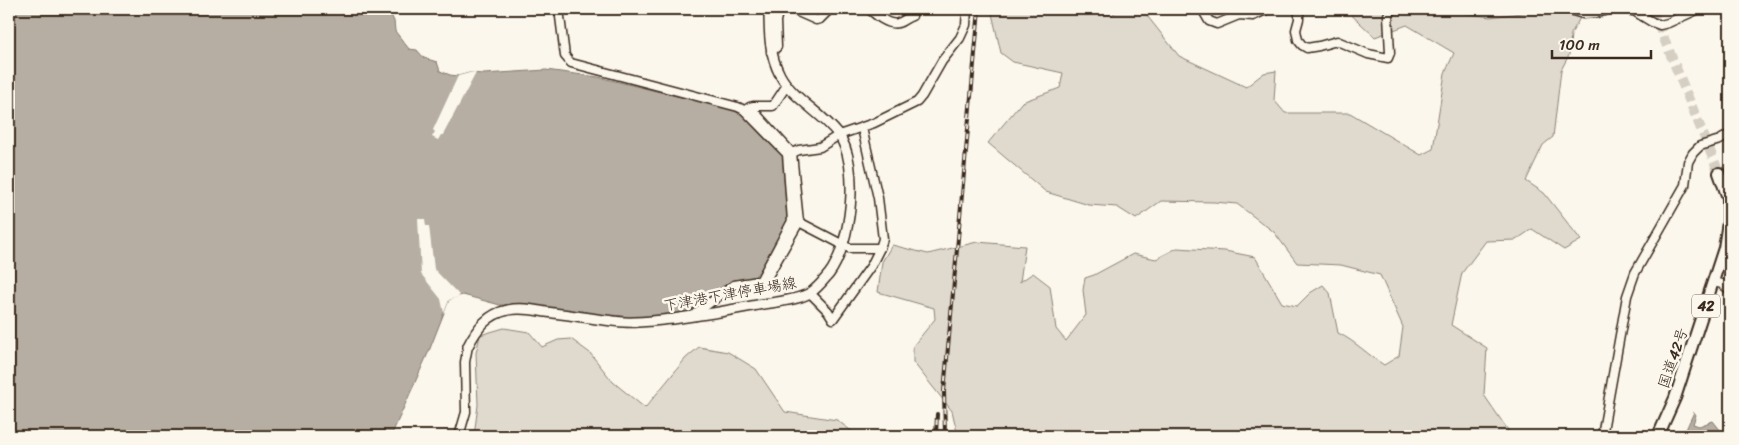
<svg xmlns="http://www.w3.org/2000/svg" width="1739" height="445" font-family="Sriracha,'Klee One',sans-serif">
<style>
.green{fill:#dfd9ce;stroke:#8d8276}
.water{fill:#b6aea2;stroke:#85796d}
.pier{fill:#fbf7ec}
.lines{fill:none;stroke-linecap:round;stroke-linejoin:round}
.highway-tunnel{stroke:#d5cec3;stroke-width:10;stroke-dasharray:10 5;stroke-linecap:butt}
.minor-casing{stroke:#3b2a1e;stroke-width:11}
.major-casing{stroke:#3b2a1e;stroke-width:12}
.highway-casing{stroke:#3b2a1e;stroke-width:14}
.minor{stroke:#fbf7ec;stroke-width:8}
.major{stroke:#fbf7ec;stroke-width:9}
.highway{stroke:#fbf7ec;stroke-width:10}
.rail-casing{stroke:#3b2a1e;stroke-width:4}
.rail{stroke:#fbf7ec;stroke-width:2;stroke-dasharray:5.5;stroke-linecap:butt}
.labels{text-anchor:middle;stroke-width:5;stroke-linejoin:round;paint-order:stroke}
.shield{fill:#fbf7ec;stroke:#75685c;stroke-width:1}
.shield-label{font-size:14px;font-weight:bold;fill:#3b2a1e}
.street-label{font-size:15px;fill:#3b2a1e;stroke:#fbf7ec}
</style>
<rect width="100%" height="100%" fill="#fbf7ec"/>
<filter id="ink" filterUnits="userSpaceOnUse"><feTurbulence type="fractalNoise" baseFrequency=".02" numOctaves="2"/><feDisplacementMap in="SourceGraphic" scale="10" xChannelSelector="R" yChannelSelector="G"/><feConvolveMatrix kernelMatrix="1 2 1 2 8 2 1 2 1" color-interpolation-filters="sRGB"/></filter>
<g filter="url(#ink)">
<g class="green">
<path d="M991 9H1060L1112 15 1119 9H1148V17L1179 56 1246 87 1264 73 1276 71 1274 100 1285 113H1350L1421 155 1433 149 1445 73 1454 53 1407 25 1375 37 1345 9H1437L1490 17 1552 9H1585L1571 34 1569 55 1561 70 1553 137 1543 145 1526 181 1544 193 1581 240 1564 250 1532 229 1516 240 1486 241 1462 273 1451 325 1487 348 1484 395 1512 436H958L952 411 913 362V346L935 319 934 308 878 292 882 262 892 245 928 254 977 242 1025 246 1020 282 1033 273 1050 286 1056 329 1066 341 1086 315 1083 290 1085 278 1094 275 1133 254 1156 259 1177 248 1225 251 1255 257 1282 303 1297 306 1310 293 1323 285 1330 293 1338 333C1355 341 1368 355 1384 365L1399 356 1403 327 1380 275 1341 265 1297 263 1274 232 1237 204 1214 202 1161 201 1136 219 1117 207 1089 205 1046 192 988 143 1022 102 1060 88 1063 73 1013 62 1001 53Z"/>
<path d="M504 328 529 332 542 347 558 340 571 339 590 353 613 382 645 408 686 358 699 347 728 352 756 369 785 412 837 420 854 433 853 436H474L478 405 476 353 480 335Z"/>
</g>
<g class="water">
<path d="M9 9H388L394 21 395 31 409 49 417 50 424 58 437 62 440 71 450 75 458 76 469 73 484 74 546 70 598 77 702 102 739 110 784 158 787 220 763 267 754 277 731 282 691 312 637 318 615 317 557 309 500 305 463 295 455 297 449 300 429 351 391 436H9Z"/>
<path d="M1694 412 1696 415 1693 424 1699 426 1713 421 1721 431 1723 436H1683Z"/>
</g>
<g class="pier">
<path d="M469 73H476L443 135H441L438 140 432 137 435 132 433 130 458 76Z"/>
<path d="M418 219H425L426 226H429L434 269 460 296 449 300 444 313 441 299 421 274Z"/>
</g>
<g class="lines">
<path class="highway-tunnel" d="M1652 9 1719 173"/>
<g class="minor-casing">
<g id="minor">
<path d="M559 9 565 56 571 63 738 107 744 110 787 154 792 221 760 281"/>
<path d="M791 9 816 20 820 19 830 9"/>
<path d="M869 9C876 15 888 26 898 23 903 22 907 17 912 16"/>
<path d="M1202 9 1209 21 1217 24 1239 15 1253 16 1268 9"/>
<path d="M1296 9 1299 12V19L1296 30 1298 40 1302 45 1307 48 1319 46 1337 41 1368 54 1388 58 1390 53 1388 15 1390 11 1394 9"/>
<path d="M1566 9 1583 14 1597 13 1611 9 1634 11 1652 22 1660 25 1668 23 1699 9"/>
<path d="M771 52 777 47 776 21 779 9"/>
<path d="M750 107 792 153 799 150 820 147 839 135 874 123 917 102 922 96 942 61 960 38 966 25 967 9"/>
<path d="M748 108 753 106H773L787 85"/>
<path d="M862 128 878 198 883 239 880 248"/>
<path d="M799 222 849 248H880L871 266 833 319 828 311 810 293"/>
<path d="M1714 282 1722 284 1730 290"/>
<path d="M695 316 696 313 734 285 764 280 768 276 799 222 792 153"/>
<path d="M459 436 466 412 465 362 468 346"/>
<path d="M1602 436 1627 296 1635 273 1685 185 1688 162 1693 153 1700 146 1720 140 1730 134"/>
</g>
</g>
<g class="major-casing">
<path id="major" d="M468 346C477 328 488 314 508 310 521 307 534 310 546 312 572 315 598 320 624 322 641 323 657 320 673 319 703 315 733 310 763 304 778 302 797 300 810 293 818 288 823 281 829 274 851 245 861 164 838 134 821 112 793 99 780 75 769 54 769 32 769 9"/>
</g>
<g class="highway-casing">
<path id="highway" d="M1658 436 1675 398 1724 248 1728 222V198L1719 173"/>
</g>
<use href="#minor" class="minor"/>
<use href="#major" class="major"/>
<use href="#highway" class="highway"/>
<g class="rail-casing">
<g id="rail">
<path d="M936 436 937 414"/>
<path d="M945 436 944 391 979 9"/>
</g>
</g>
<use href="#rail" class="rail"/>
</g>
</g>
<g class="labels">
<rect class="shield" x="1692" y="294.5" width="28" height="23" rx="4"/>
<g class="shield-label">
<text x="1706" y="311">42</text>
</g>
<g class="street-label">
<text transform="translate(730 294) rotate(-10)" y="5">下津港下津停車場線</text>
<text transform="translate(1673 358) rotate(-71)" y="5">国道42号</text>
</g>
</g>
<rect width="1739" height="445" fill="none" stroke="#fbf7ec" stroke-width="30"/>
<rect x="15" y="15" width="1709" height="415" fill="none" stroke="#3b2a1e" stroke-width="2" filter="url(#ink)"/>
<path d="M1552 50v8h99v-8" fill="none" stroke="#3b2a1e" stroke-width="2.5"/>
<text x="1559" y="50" font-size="15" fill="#3b2a1e" stroke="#fbf7ec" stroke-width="4" paint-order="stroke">100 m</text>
</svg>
